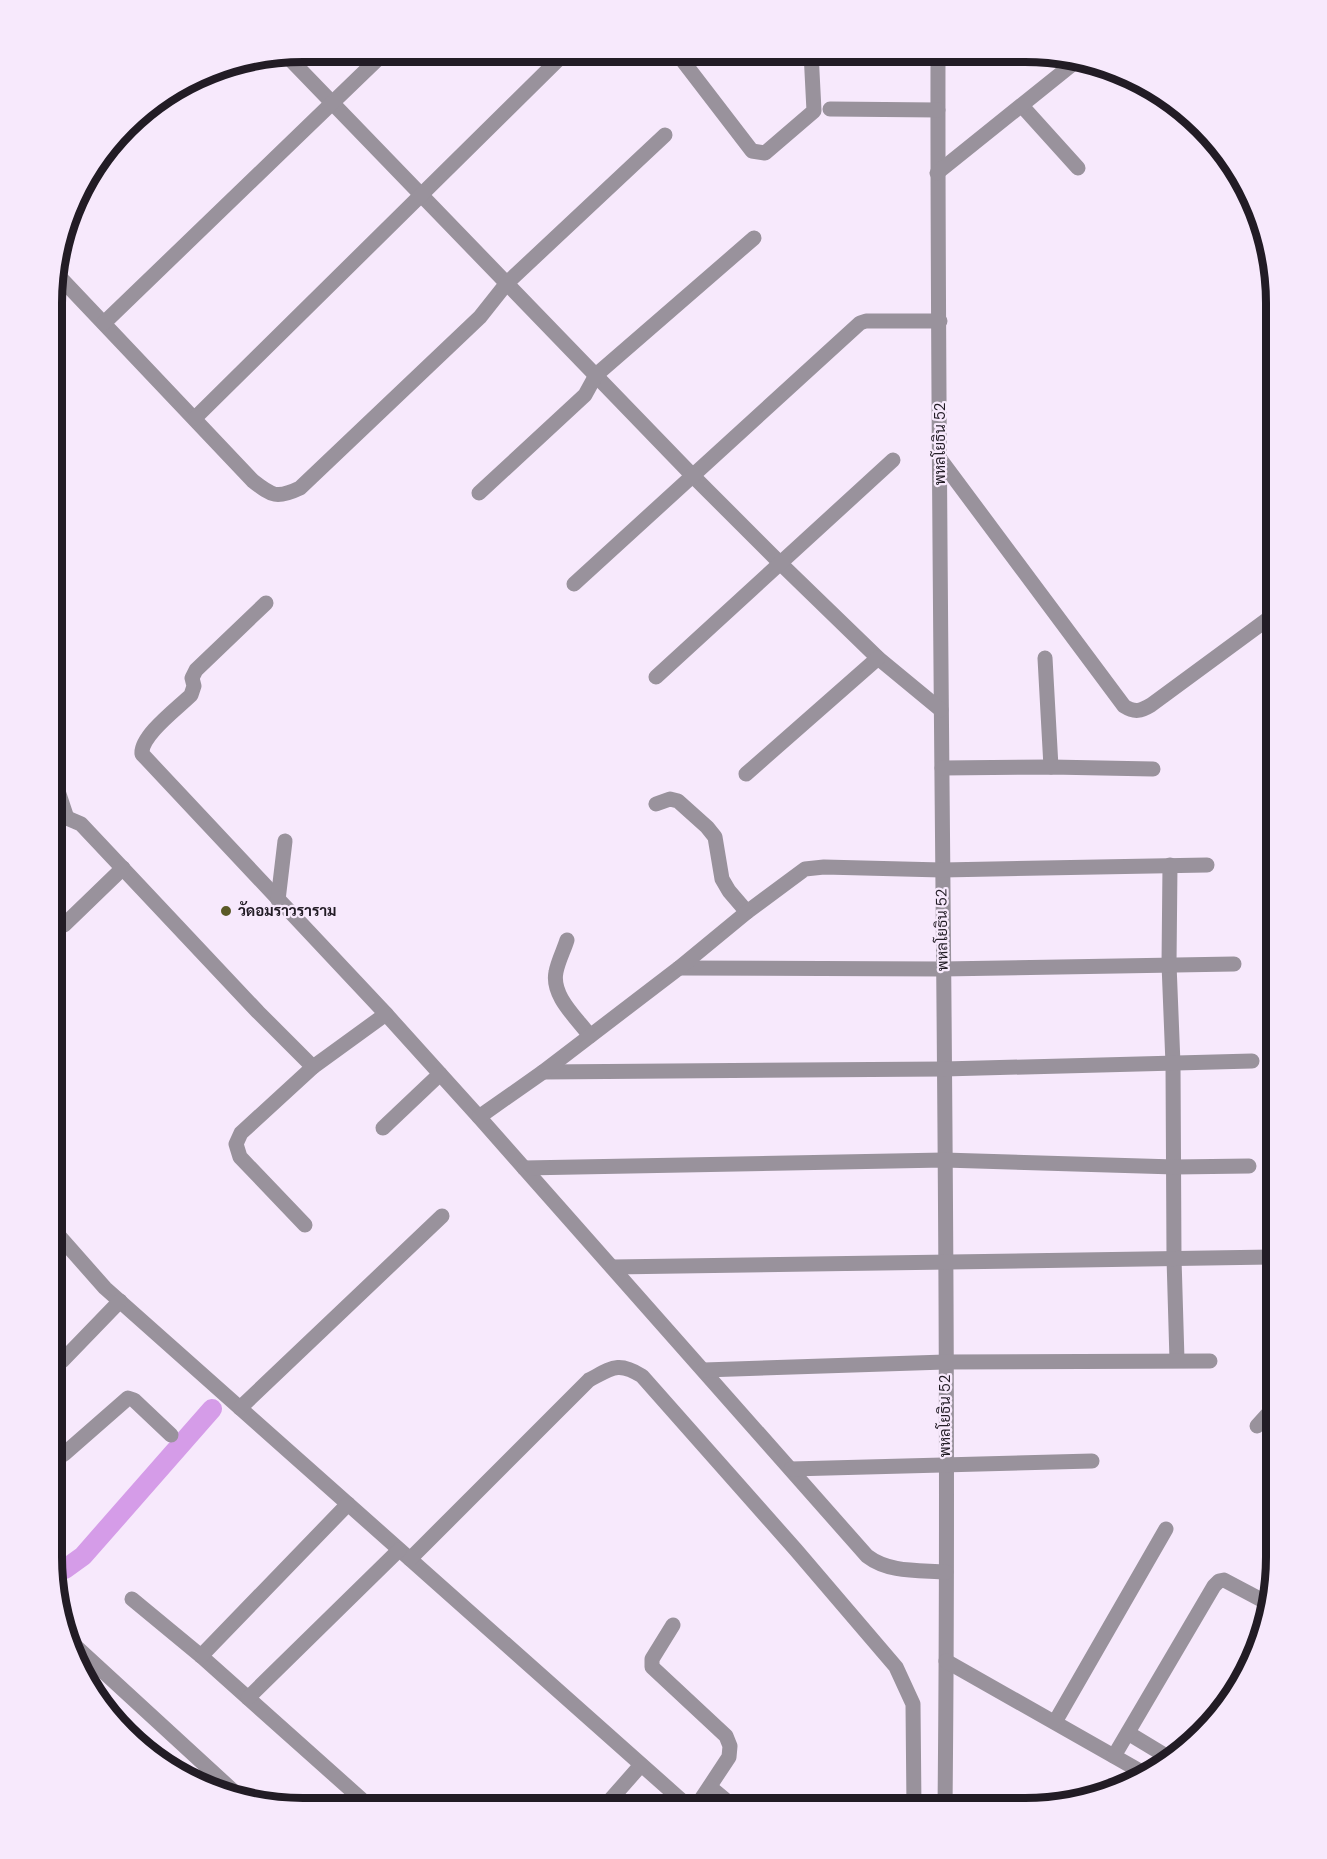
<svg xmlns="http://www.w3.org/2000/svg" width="1327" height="1859" font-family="'DM Sans',Sarabun,sans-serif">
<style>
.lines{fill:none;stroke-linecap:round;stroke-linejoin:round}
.canal{stroke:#d59ce8;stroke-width:20}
.minor{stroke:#99929c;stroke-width:15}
.poi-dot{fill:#5a5926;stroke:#f7e9fc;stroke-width:2}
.labels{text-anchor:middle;stroke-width:4.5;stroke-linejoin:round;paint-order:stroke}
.street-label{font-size:15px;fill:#221c25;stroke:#f7e9fc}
.poi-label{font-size:15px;font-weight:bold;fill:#221c25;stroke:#f7e9fc;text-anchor:start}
.rim{fill:none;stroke:#221c25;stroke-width:8}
</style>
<rect width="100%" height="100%" fill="#f7e9fc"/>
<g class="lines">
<path class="canal" d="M54 1569H65L83 1556 212 1409"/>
<g class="minor">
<path d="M676 52 752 151 765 153 814 111 811 52"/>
<path d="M938 53C937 638 951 1223 945 1808"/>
<path d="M285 54 692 475 780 563 878 658 941 710"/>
<path d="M1022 106 1078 168"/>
<path d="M830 109 938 110"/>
<path d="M937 173 1079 59"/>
<path d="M53 270 253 481C272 496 277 499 300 488L480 317 507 283 665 135"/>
<path d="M104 323 386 51"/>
<path d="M195 418 566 52"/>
<path d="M940 459 1124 706C1135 713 1141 711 1151 705L1276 613"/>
<path d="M479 493 585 395 596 375 754 238"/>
<path d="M574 584 860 323 866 321H940"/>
<path d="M266 603 196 670 192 678 194 686 191 695C178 708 140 736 142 754L386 1014 479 1117 867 1556C889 1573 919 1570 946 1572"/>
<path d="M1045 658 1051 767"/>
<path d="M656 677 893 460"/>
<path d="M942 768 1051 767 1153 769"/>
<path d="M52 773 67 818"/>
<path d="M746 774 878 658"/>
<path d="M656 804 670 799 678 801 707 827 715 837 722 879 729 891 747 912"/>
<path d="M52 822 67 818 81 824 258 1012 313 1067"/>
<path d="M1170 865 1169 964 1173 1064 1174 1258 1177 1360"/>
<path d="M278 900 285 841"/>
<path d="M64 925 123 868"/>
<path d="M567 940C564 950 558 961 556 972 551 996 577 1018 590 1036"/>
<path d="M679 968 942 969 1234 964"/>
<path d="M543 1072 944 1069 1252 1061"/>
<path d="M479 1117 543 1072 679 968 747 912 805 869 824 867 942 870 1207 865"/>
<path d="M383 1128 440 1074"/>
<path d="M524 1168 944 1160 1175 1167 1249 1166"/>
<path d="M305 1225 240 1157 236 1144 241 1133 313 1067 386 1014"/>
<path d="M52 1228 105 1288 689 1807"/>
<path d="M613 1267 1276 1257"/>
<path d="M62 1361 120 1301"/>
<path d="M704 1370 945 1362 1210 1361"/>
<path d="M240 1408 442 1216"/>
<path d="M1257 1426 1276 1405"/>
<path d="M51 1458H58L64 1454 128 1398 134 1400 171 1435"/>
<path d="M791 1469 1092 1461"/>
<path d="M410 1559 589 1380C612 1368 618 1361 642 1376L796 1550 896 1667 913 1704 914 1808"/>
<path d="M132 1599 201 1656 369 1806"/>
<path d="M673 1625 652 1659V1667L726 1736 730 1746 729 1757 696 1807"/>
<path d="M71 1642 242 1799"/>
<path d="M201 1656 348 1504"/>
<path d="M946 1661 1147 1775"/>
<path d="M248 1698 399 1550"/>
<path d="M1055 1722 1166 1529"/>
<path d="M1128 1733 1171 1759"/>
<path d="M1114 1756 1214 1586 1219 1581 1224 1580 1269 1604"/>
<path d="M710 1787 734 1807"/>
<path d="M604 1807 641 1765"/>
</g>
</g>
<circle class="poi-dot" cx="226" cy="911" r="6"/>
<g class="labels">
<g class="street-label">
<text transform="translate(940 444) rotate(-90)" y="5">พหลโยธิน 52</text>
<text transform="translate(942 930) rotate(-91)" y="5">พหลโยธิน 52</text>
<text transform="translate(945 1416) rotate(-90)" y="5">พหลโยธิน 52</text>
</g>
<g class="poi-label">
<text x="238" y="916">วัดอมราวราราม</text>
</g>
</g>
<path d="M0 0H1327V1859H0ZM303 62H1025A241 241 0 0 1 1266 303V1557A241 241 0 0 1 1025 1798H303A241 241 0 0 1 62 1557V303A241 241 0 0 1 303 62Z" fill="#f7e9fc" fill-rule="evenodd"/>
<path class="rim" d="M303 62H1025A241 241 0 0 1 1266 303V1557A241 241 0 0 1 1025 1798H303A241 241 0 0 1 62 1557V303A241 241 0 0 1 303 62Z"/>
</svg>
